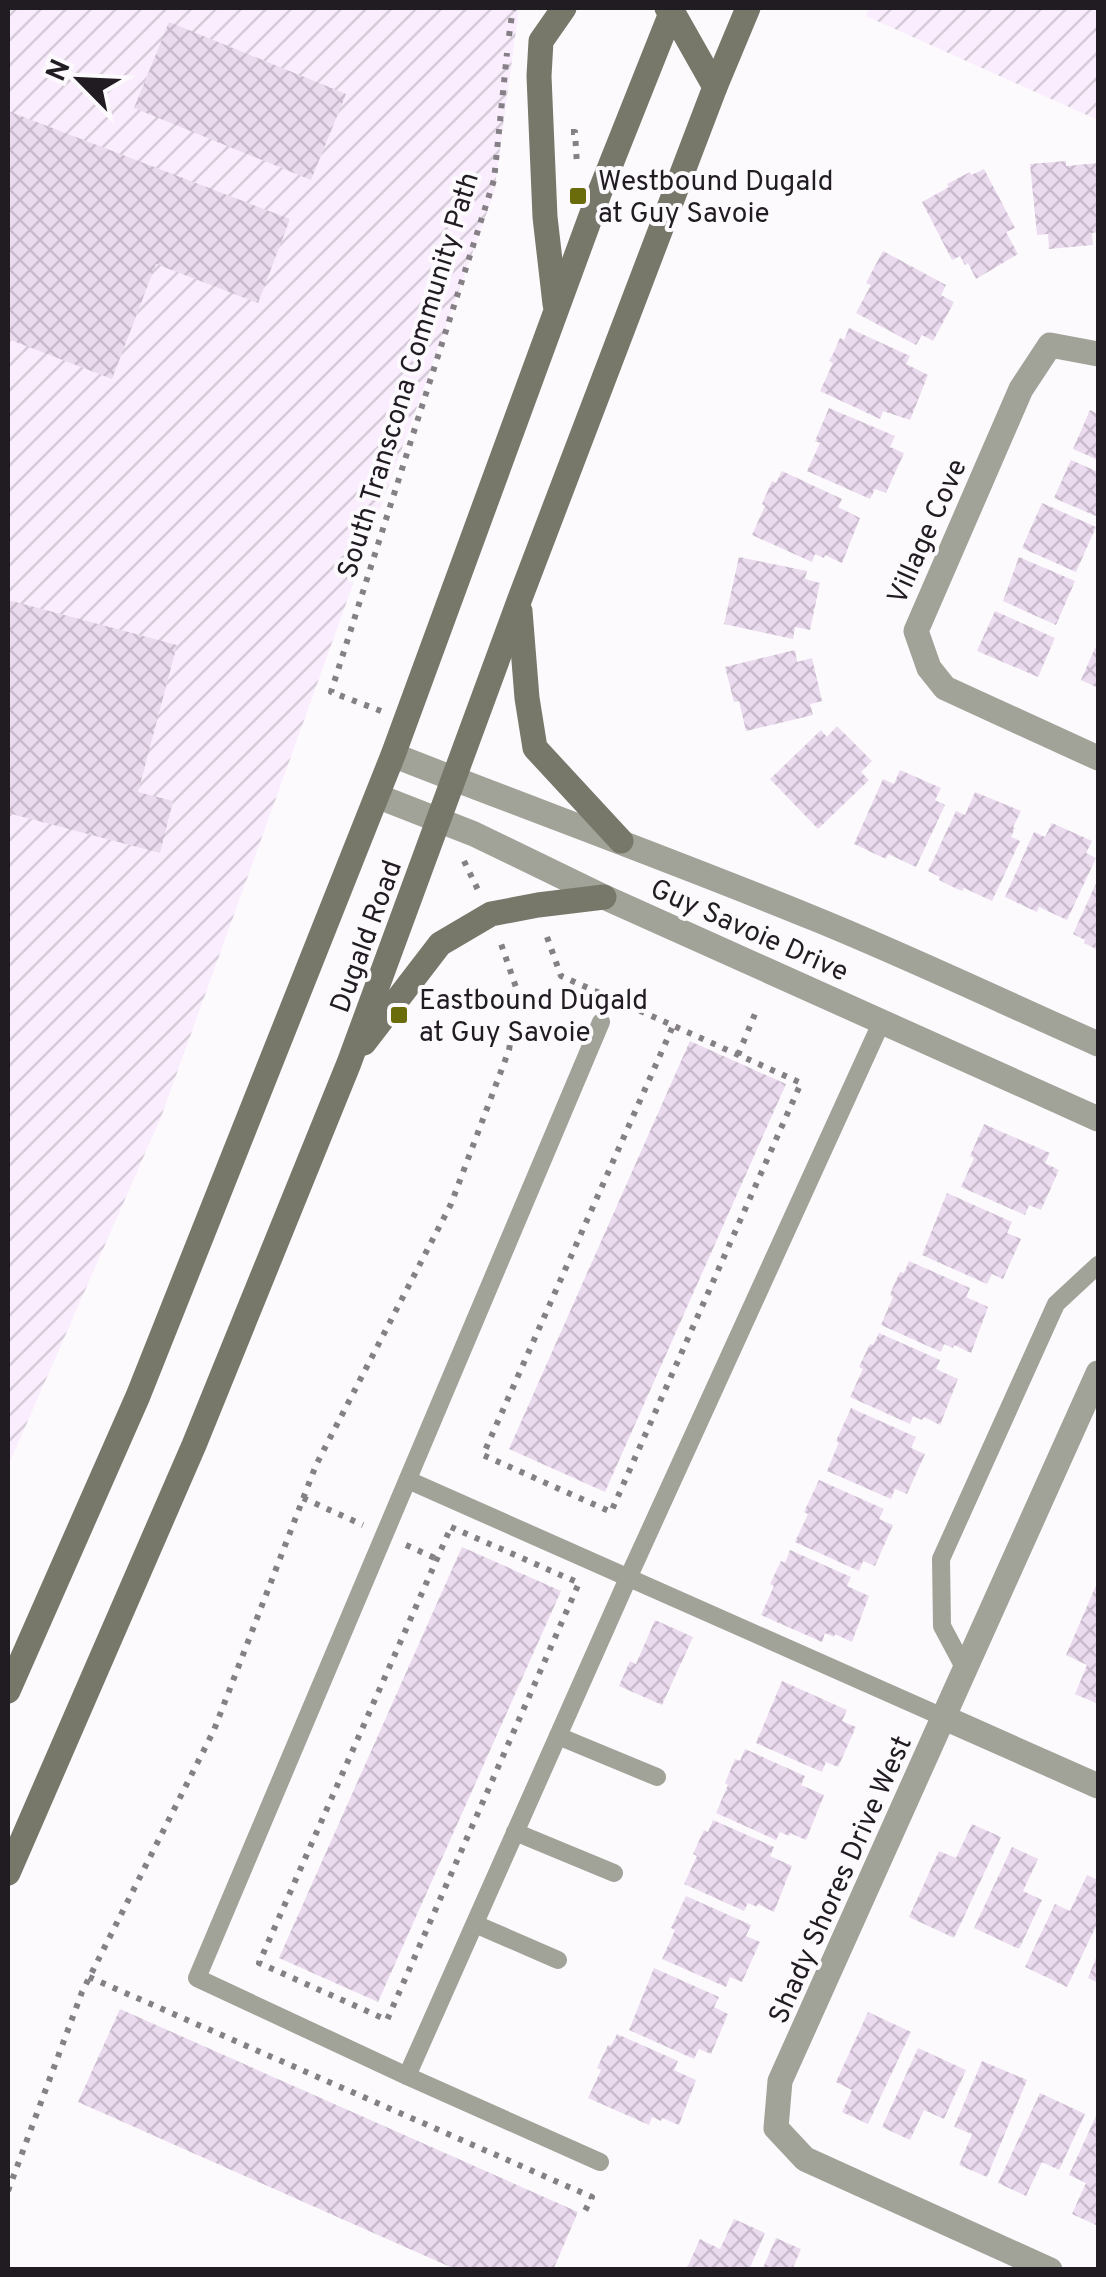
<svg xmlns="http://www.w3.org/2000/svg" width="1106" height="2277" font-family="Overpass,sans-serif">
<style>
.industrial{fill:url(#industrial-furrows)}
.building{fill:url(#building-cross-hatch)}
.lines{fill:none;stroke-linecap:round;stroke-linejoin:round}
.path{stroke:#848085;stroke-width:6;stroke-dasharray:5 8;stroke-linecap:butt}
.lane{stroke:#a1a298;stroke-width:18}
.street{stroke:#a1a298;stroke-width:25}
.secondary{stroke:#777869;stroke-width:25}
.poi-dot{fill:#6a6b0a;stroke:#fdfafe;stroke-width:4}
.labels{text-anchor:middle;stroke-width:8;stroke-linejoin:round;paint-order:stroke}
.poi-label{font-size:28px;fill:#211b22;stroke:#fdfafe;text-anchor:start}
.street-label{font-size:28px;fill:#211b22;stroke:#fdfafe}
</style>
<defs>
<pattern id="industrial-furrows" width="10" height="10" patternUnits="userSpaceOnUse" patternTransform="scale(2.5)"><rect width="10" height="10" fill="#faedfd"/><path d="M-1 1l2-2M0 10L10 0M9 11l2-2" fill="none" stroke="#d6cbd9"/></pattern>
<pattern id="building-cross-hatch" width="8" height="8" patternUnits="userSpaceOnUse" patternTransform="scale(2.5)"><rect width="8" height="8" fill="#ebdbef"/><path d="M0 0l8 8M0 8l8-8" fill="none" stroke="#c9bbcd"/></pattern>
</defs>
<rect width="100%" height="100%" fill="#fdfafe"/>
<g class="industrial">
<path d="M8 8H519L494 193 161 1117 8 1466Z"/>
<path d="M869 8H1098V120L866 16Z"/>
</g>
<g class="building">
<path d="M169 22 346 94 311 180 134 108Z"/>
<path d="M8 111 290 219 258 303 156 264 112 379 8 339Z"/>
<path d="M1066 161V166L1098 163V232L1092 233 1093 245 1049 249 1048 234 1037 235 1030 164Z"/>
<path d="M984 169 1015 228 1006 232 1018 254 976 279 968 263 965 265 960 256 952 260 922 202 949 187 947 184 970 172 971 175Z"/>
<path d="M883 251 946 285 941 295 954 302 933 341 922 335 916 345 856 313 871 285 866 283Z"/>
<path d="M849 328 910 356 906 364 928 375 910 420 883 411 880 419 820 391 833 363 829 361 833 354 840 338 844 340Z"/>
<path d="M829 408 895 436 890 447 904 453 886 493 875 489 870 499 807 471 820 443 815 441Z"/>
<path d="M1090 410 1098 414V460L1073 449Z"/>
<path d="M1071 460 1098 472V517L1054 498Z"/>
<path d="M782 471 842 499 838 507 860 518 842 563 825 555 824 558 815 554 812 562 752 535 765 506 762 504 772 481 776 483Z"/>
<path d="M1042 503 1096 527 1076 572 1022 548Z"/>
<path d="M739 557 807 571 805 579 820 583 810 630 795 627 793 639 724 624Z"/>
<path d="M1019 557 1075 581 1056 625 1003 601Z"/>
<path d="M8 600 177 645 138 792 173 801 160 853 8 813Z"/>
<path d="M995 611 1055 638 1038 677 977 651Z"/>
<path d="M1095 648 1098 650V688L1081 680Z"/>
<path d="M795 650 797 662 812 658 822 701 810 704 813 715 746 731 739 701 734 702 725 667Z"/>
<path d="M837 726 872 761 861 772 869 780 818 829 770 779 821 730 827 737Z"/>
<path d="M900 770 941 788 935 800 945 805 916 867 888 854 886 859 854 844 883 779 894 784Z"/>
<path d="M975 792 1021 811 1013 827 1015 828 1011 837 1020 841 992 901 964 888 962 891 955 888 939 880 940 877 928 871 956 811 965 815Z"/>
<path d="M1052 823 1092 841 1086 853 1096 858 1067 920 1039 907 1037 912 1005 897 1034 832 1045 837Z"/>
<path d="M1098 879V950L1084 943 1085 940 1073 934Z"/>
<path d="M690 1041 786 1084 605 1492 509 1449Z"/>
<path d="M984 1124 1050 1153 1045 1163 1059 1170 1041 1210 1029 1205 1025 1215 961 1187 974 1158 970 1156Z"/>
<path d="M947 1193 1012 1222 1007 1233 1021 1239 1003 1279 992 1274 987 1284 922 1255Z"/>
<path d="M909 1261 970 1288 966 1297 988 1307 971 1353 954 1345 953 1348 944 1344 941 1352 881 1325 893 1297 890 1295 893 1287 900 1272 904 1273Z"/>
<path d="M879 1333 940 1360 936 1369 958 1379 940 1425 924 1417 922 1420 913 1416 910 1424 850 1397 863 1369 859 1367 870 1344 873 1345Z"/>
<path d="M851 1408 916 1437 911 1448 925 1454 907 1494 895 1489 891 1499 827 1471 839 1442 836 1441Z"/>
<path d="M819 1480 884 1509 879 1519 893 1525 875 1566 863 1561 859 1571 795 1542 808 1514 804 1512Z"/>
<path d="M462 1547 561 1591 378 2002 279 1958Z"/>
<path d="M790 1550 851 1577 847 1586 869 1596 852 1642 835 1634 834 1637 825 1633 822 1642 761 1615 774 1586 770 1584 781 1561 785 1563Z"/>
<path d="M1098 1581V1704L1075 1694 1087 1665 1066 1655Z"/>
<path d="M655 1620 693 1637 662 1705 619 1686 630 1661 636 1664Z"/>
<path d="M782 1681 847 1710 842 1721 856 1727 838 1767 826 1762 822 1772 756 1743Z"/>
<path d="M745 1749 805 1776 801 1785 824 1795 806 1840 790 1833 789 1836 780 1832 776 1840 716 1813 728 1785 725 1783 735 1759 740 1761Z"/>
<path d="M713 1820 774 1847 770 1856 792 1866 774 1912 758 1904 757 1907 748 1903 744 1911 684 1884 697 1856 693 1854 704 1830 708 1832Z"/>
<path d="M972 1824 1001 1837 954 1938 909 1917 939 1851 956 1858Z"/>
<path d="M1012 1847 1038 1859 1023 1891 1042 1900 1019 1949 974 1928Z"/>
<path d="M1087 1875 1098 1880V1922L1067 1987 1025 1967 1055 1904 1070 1911Z"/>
<path d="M686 1896 751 1925 746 1936 760 1942 742 1982 730 1977 726 1987 662 1959 675 1930 671 1928Z"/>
<path d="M1098 1953V1983L1088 1978Z"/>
<path d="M654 1968 719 1997 714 2007 728 2014 711 2054 699 2049 694 2059 629 2030Z"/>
<path d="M120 2009 578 2212 553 2270H457L78 2102Z"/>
<path d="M868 2012 911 2032 868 2124 842 2112 852 2090 836 2082Z"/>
<path d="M617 2034 678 2061 674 2070 696 2080 679 2125 662 2118 661 2121 652 2117 649 2125 588 2098 601 2070 597 2068 608 2045 611 2046Z"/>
<path d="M918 2048 966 2070 944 2119 924 2110 910 2140 882 2127Z"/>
<path d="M982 2061 1027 2080 987 2177 959 2165 972 2134 954 2127Z"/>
<path d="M1040 2093 1085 2114 1059 2170 1042 2162 1026 2196 998 2183Z"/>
<path d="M1096 2116 1098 2118V2226L1072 2214 1086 2183 1069 2175Z"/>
<path d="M734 2219 765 2233 749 2270H686L700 2239 720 2249Z"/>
<path d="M776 2238 801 2249 792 2270H762Z"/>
</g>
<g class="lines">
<g class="path">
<path d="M509 36 513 8"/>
<path d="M571 132H575L577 165"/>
<path d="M381 711 331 692 494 180 507 53"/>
<path d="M464 861 478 890"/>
<path d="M547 937 561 976 604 995"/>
<path d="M616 1000 801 1083 611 1512 483 1455 673 1026"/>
<path d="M738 1055 757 1009"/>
<path d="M303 1498 363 1525"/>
<path d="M451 1527 579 1583 387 2020 259 1963Z"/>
<path d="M406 1545 437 1559"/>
<path d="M89 1977 592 2197 583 2215"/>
<path d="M8 2191 82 1992 214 1730 316 1465 451 1204 509 1050 518 993 499 938"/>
</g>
<g class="lane">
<path d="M408 1480 945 1718"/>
<path d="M966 1671 942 1626 941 1559 1056 1304 1098 1265"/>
<path d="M558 1736 657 1777"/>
<path d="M515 1832 614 1873"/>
<path d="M475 1924 558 1960"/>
<path d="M407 2076 629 1576 882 1021"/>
<path d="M600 2162 407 2076 197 1978 601 1022"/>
</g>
<g class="street">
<path d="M1098 354 1050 345 1021 389 916 631 929 668 945 688 1098 758"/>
<path d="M393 755C533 810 674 861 813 918 909 957 1003 1002 1098 1044"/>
<path d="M377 796 474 834 604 897 1098 1119"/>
<path d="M945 1718 1098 1786"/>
<path d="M1050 2270 805 2159 776 2128 780 2081 1098 1373"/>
</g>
<g class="secondary">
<path d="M667 8 672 11 715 87"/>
<path d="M555 304 545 217 539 76 541 41 564 8"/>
<path d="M520 611 527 698 535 748 621 841"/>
<path d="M364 1043 440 944 491 914 538 905 604 897"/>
<path d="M8 1691 138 1396 393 755 599 194 673 8"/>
<path d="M8 1873 194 1445 349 1063 519 601 715 87 748 8"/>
</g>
</g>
<g class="poi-dot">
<rect x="568" y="186" width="20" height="20" rx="5"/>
<rect x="389" y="1005" width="20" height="20" rx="5"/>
</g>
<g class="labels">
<g class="poi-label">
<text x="598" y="190">Westbound Dugald<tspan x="598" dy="32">at Guy Savoie</tspan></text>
<text x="419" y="1009">Eastbound Dugald<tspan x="419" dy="32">at Guy Savoie</tspan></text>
</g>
<g class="street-label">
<text transform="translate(407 375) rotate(-73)" y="10">South Transcona Community Path</text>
<text transform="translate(926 531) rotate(-66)" y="10">Village Cove</text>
<text transform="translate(750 929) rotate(24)" y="10">Guy Savoie Drive</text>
<text transform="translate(365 936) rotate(-70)" y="10">Dugald Road</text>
<text transform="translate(839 1879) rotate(-66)" y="10">Shady Shores Drive West</text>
</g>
</g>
<rect width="1106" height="2277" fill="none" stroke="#211b22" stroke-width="20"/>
<g transform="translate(80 80) rotate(294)" stroke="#fdfafe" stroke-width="8" paint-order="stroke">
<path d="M0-8L18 38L0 25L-18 38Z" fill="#211b22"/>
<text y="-15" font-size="28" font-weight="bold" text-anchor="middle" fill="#211b22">N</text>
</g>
</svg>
